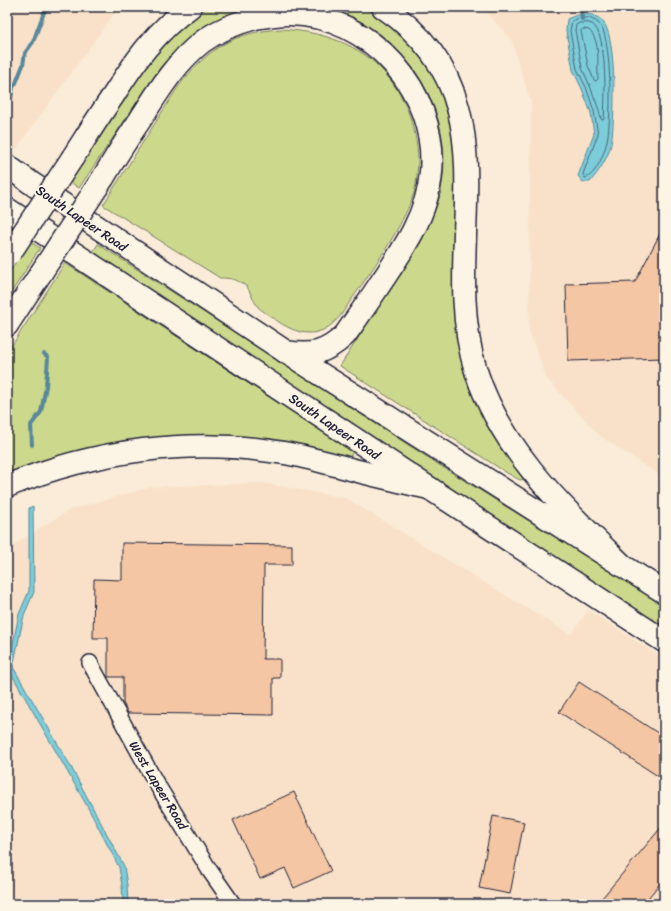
<svg xmlns="http://www.w3.org/2000/svg" width="671" height="911" font-family="Sriracha,sans-serif">
<style>
.built{fill:#f8e1c8}
.green{fill:#ccd98c;stroke:#777e64}
.water{fill:#7dccd9;stroke:#59889a}
.lines{fill:none;stroke-linecap:round;stroke-linejoin:round}
.shore{stroke:#46667a;stroke-width:1}
.stream{stroke:#59889a;stroke-width:4}
.building{fill:#f4c6a3;stroke:#22223b}
.minor-casing{stroke:#22223b;stroke-width:18}
.primary-casing{stroke:#22223b;stroke-width:25}
.motorway-casing{stroke:#22223b;stroke-width:25}
.minor{stroke:#fcf5e5;stroke-width:15}
.primary{stroke:#fcf5e5;stroke-width:22}
.motorway{stroke:#fcf5e5;stroke-width:22}
.motorway-bridge-casing{stroke:#22223b;stroke-width:25;stroke-linecap:butt}
.motorway-bridge{stroke:#fcf5e5;stroke-width:22}
.labels{text-anchor:middle;stroke-width:4;stroke-linejoin:round;paint-order:stroke}
.street-label{font-size:13px;fill:#22223b;stroke:#fcf5e5}
</style>
<rect width="100%" height="100%" fill="#faecd8"/>
<filter id="ink" filterUnits="userSpaceOnUse"><feTurbulence type="fractalNoise" baseFrequency=".025" numOctaves="2"/><feDisplacementMap in="SourceGraphic" scale="8" xChannelSelector="R" yChannelSelector="G"/><feConvolveMatrix kernelMatrix="1 2 1 2 8 2 1 2 1" color-interpolation-filters="sRGB"/></filter>
<g filter="url(#ink)">
<g class="built">
<path d="M7 7H119L13 153 7 148Z"/>
<path d="M481 7H664V478L600 436 547 379 529 331 531 103 511 39Z"/>
<path d="M262 483 346 498 571 635 588 610 664 659V904H7V549L69 510 151 487Z"/>
</g>
<g class="green">
<path d="M208 7H252C212 16 186 37 160 68L79 188 69 181 143 65 190 18Z"/>
<path d="M322 7H366L373 10 407 35 434 71 456 126V282L523 474 524 479 520 480 507 473 340 366 420 243C430 224 439 205 442 184 452 124 422 62 372 29 357 18 339 13 322 7Z"/>
<path d="M282 29C306 31 328 35 350 46 393 67 418 116 418 163 417 173 417 183 414 193 400 234 365 279 341 315 320 341 298 336 273 318 268 314 262 311 258 307 253 301 249 288 246 286 237 279 230 278 220 278L103 205 178 87C208 48 233 32 282 29Z"/>
<path d="M29 241 40 248 7 299V276Z"/>
<path d="M98 244 441 466 664 605V627L435 478 93 252Z"/>
<path d="M65 263 353 452 347 461 270 442 7 477V353Z"/>
</g>
<g class="water">
<path d="M589 14C595 16 601 18 604 23 617 41 615 122 611 144 608 159 599 171 590 182H583L578 176 594 134 591 113 582 89 573 70 566 31 567 19 577 15Z"/>
<path d="M33 506 34 592 24 615 13 667 70 765 124 866 127 885 128 904H122L123 901 122 886 119 867 87 806 8 668 19 614 29 591V508Z"/>
</g>
<g class="lines">
<g class="shore">
<path d="M589 18C594 20 598 22 601 26 612 43 612 126 606 145 604 154 595 176 585 178L583 174 598 134 594 111 586 87 577 69 570 31 572 21 579 18Z"/>
<path d="M580 23C584 23 589 22 592 24 608 33 605 101 604 119L603 120 601 119 599 110 590 86 582 68 575 30 576 25Z"/>
<path d="M583 29 589 30C601 41 597 64 598 79L596 81 594 80 588 66 581 31Z"/>
</g>
<g class="stream">
<path d="M581 7 582 19"/>
<path d="M7 104 11 98 13 87 16 83 23 65 25 53 33 42 46 7"/>
<path d="M32 445 31 425 41 412 46 386 48 357 44 354"/>
</g>
</g>
<g class="building">
<path d="M664 226V358L568 361 566 284 635 282Z"/>
<path d="M122 543 292 545V565H264L263 659H280V678H273V715L128 713 123 703V677H108V638H93L94 579 122 580Z"/>
<path d="M579 682 664 737V780L559 712Z"/>
<path d="M294 792 331 871 294 888 285 868 260 879 233 820Z"/>
<path d="M493 816 524 822 510 894 479 888Z"/>
<path d="M664 824V879L643 904H597Z"/>
</g>
<g class="lines">
<g class="minor-casing">
<path id="minor" d="M90 663 156 783 210 871 233 904"/>
</g>
<g class="primary-casing">
<g id="primary">
<path d="M7 166 34 185 286 352 664 592"/>
<path d="M7 209 429 488 664 641"/>
</g>
</g>
<g class="motorway-casing">
<g id="motorway">
<path d="M383 7C521 99 436 243 476 371 501 450 564 508 621 564"/>
<path d="M73 157C86 137 99 116 113 96 135 61 156 31 190 7"/>
<path d="M103 178C115 158 127 139 140 120 158 92 175 63 202 42 218 30 236 23 255 18 266 16 278 14 289 14 371 15 438 92 431 172 428 214 403 250 380 284 369 301 357 318 345 335 326 353 312 356 286 352"/>
<path d="M7 325 41 273"/>
<path d="M7 486C94 450 191 437 284 453 304 456 323 462 343 467 371 475 400 481 429 488"/>
</g>
</g>
<use href="#minor" class="minor"/>
<use href="#primary" class="primary"/>
<use href="#motorway" class="motorway"/>
<g class="motorway-bridge-casing">
<g id="motorway-bridge">
<path d="M10 253 73 157"/>
<path d="M41 273 103 178"/>
</g>
</g>
<use href="#motorway-bridge" class="motorway-bridge"/>
</g>
</g>
<g class="labels">
<g class="street-label">
<text transform="translate(82 218) rotate(34)" y="5">South Lapeer Road</text>
<text transform="translate(335 426) rotate(34)" y="5">South Lapeer Road</text>
<text transform="translate(159 785) rotate(59)" y="5">West Lapeer Road</text>
</g>
</g>
<rect width="671" height="911" fill="none" stroke="#fcf5e5" stroke-width="24"/>
<rect x="12" y="12" width="647" height="887" fill="none" stroke="#22223b" stroke-width="1.5" filter="url(#ink)"/>
</svg>
